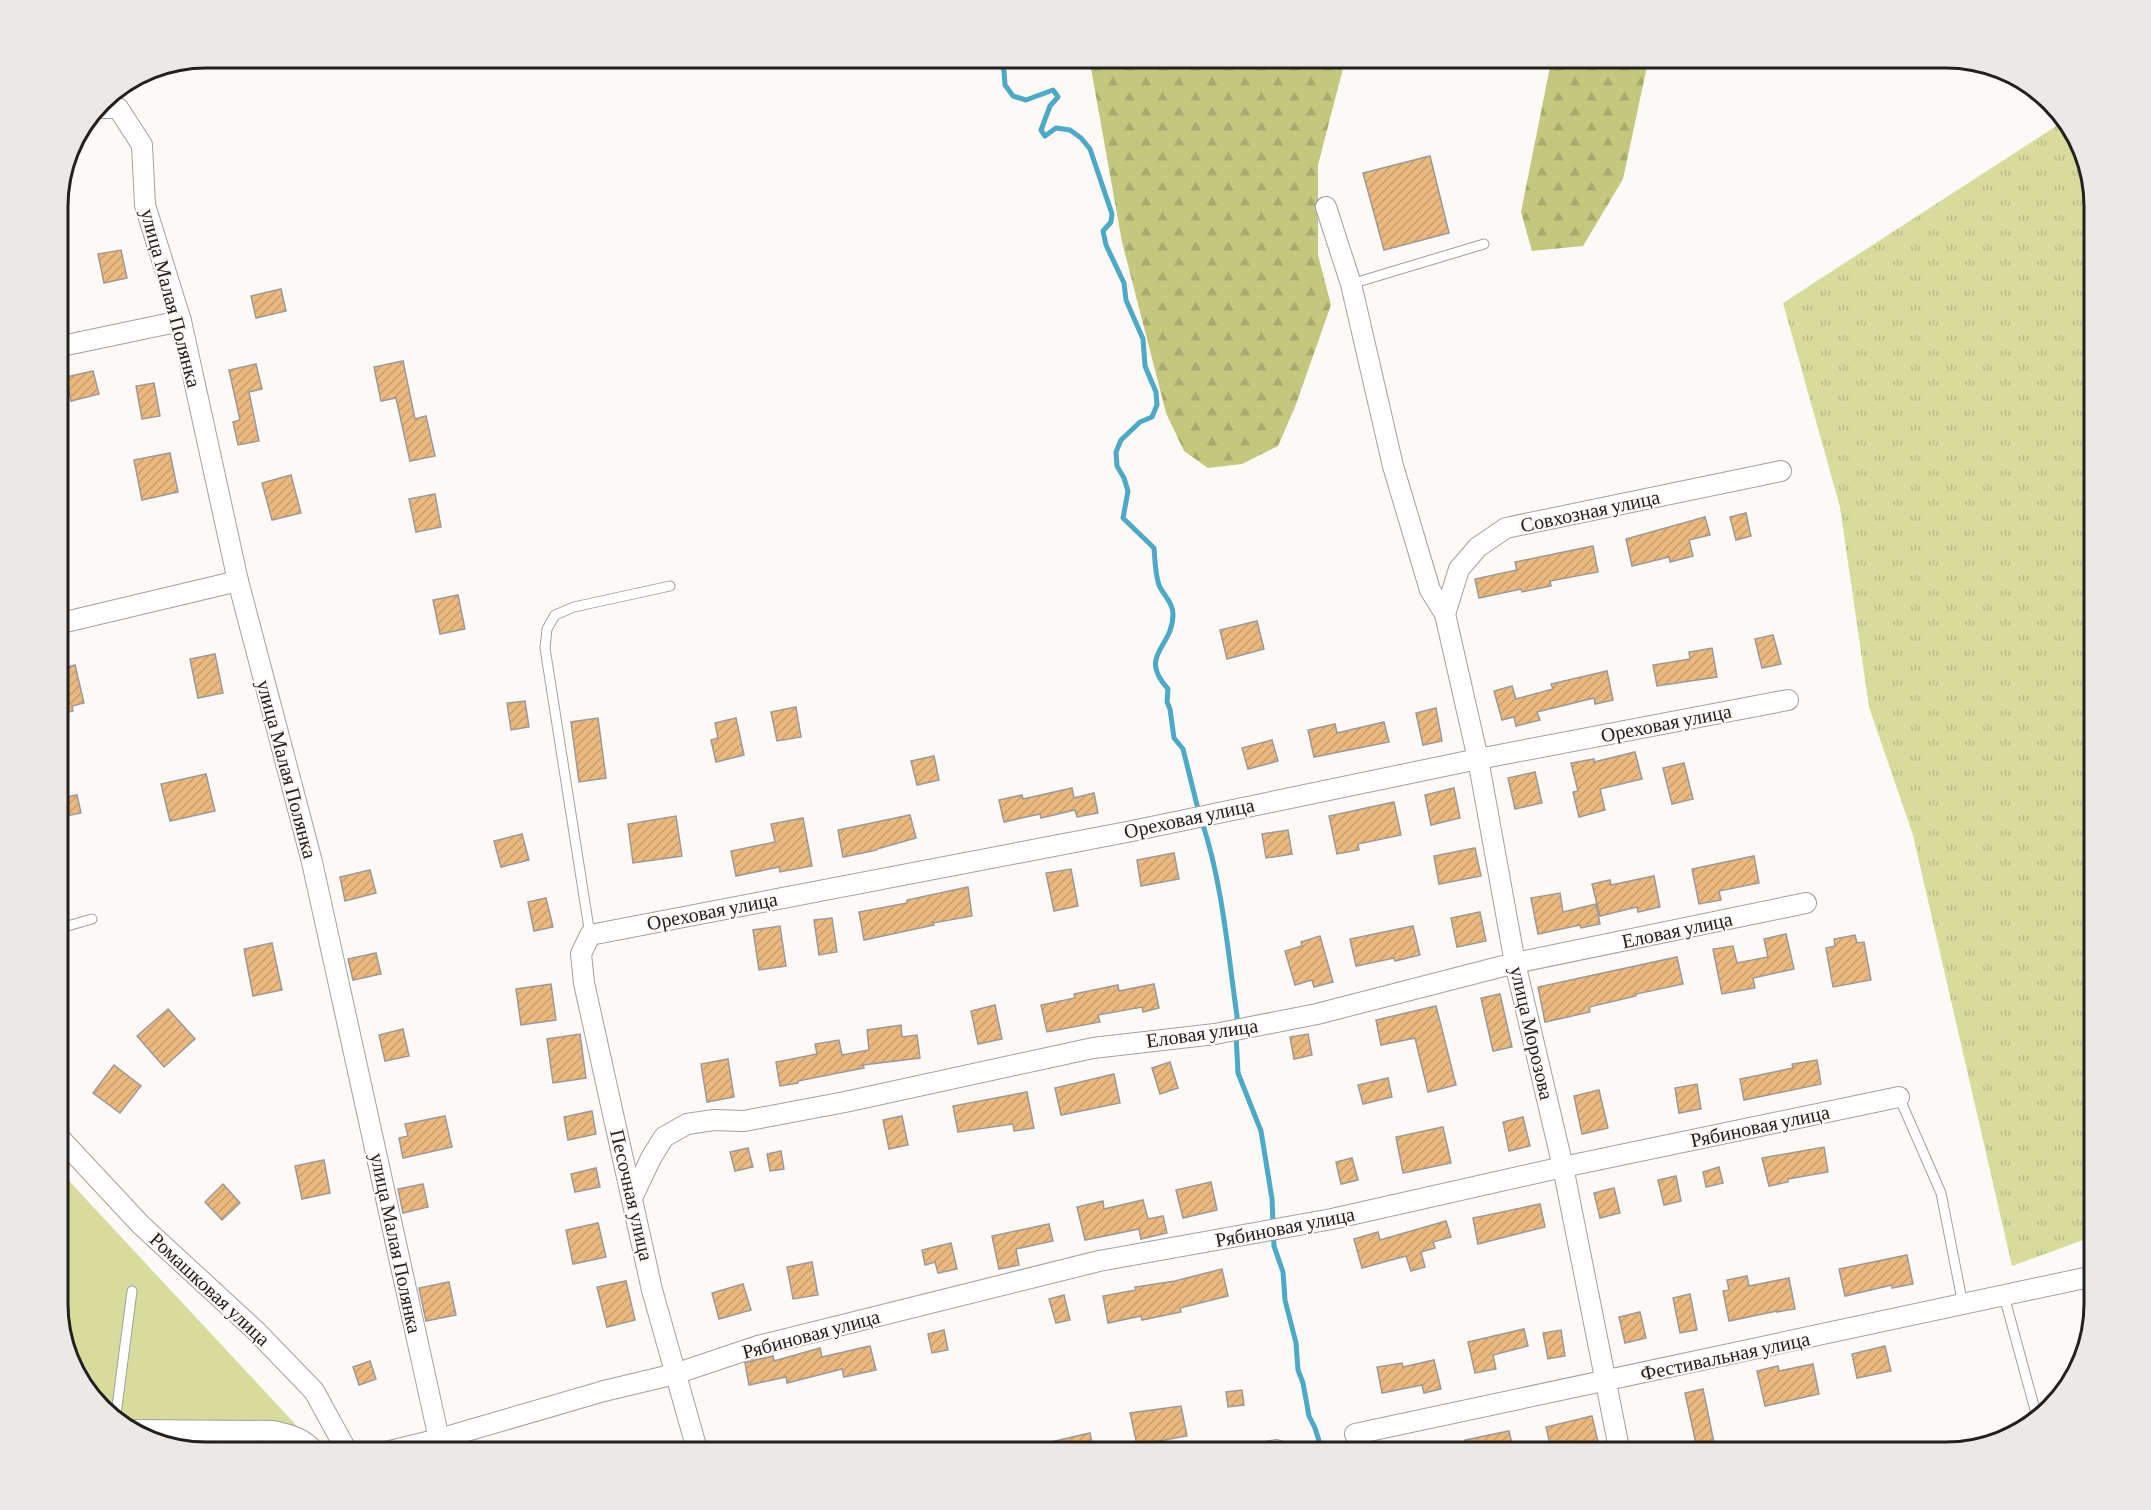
<svg xmlns="http://www.w3.org/2000/svg" width="2151" height="1510" font-family="'Crimson Pro',serif">
<style>
.grass{fill:url(#grass-tufts)}
.forest{fill:url(#forest-firs)}
.garden{fill:#d7db9c}
.lines{fill:none;stroke-linecap:round;stroke-linejoin:round}
.stream{stroke:#4da9c5;stroke-width:5}
.building{fill:url(#building-hatch);stroke:#9c9a98;stroke-width:1.5}
.lane-casing{stroke:#a3a09e;stroke-width:11}
.street-casing{stroke:#a3a09e;stroke-width:22}
.lane{stroke:#fff;stroke-width:9}
.street{stroke:#fff;stroke-width:20}
.labels{text-anchor:middle;stroke-width:4.5;stroke-linejoin:round;paint-order:stroke}
.street-label{font-size:20px;fill:#222120;stroke:#fcf9f7}
.rim{fill:none;stroke:#222120;stroke-width:3}
</style>
<defs>
<pattern id="grass-tufts" width="24" height="20" patternUnits="userSpaceOnUse" patternTransform="scale(1.5)"><rect width="24" height="20" fill="#d7db9c"/><path d="M3 7l-1-3M5 7V3M7 7l1-3M15 17l-1-3M17 17v-4M19 17l1-3" fill="none" stroke="#b8bc86"/></pattern>
<pattern id="forest-firs" width="22" height="20" patternUnits="userSpaceOnUse" patternTransform="scale(1.5)"><rect width="22" height="20" fill="#c3c87e"/><path d="M5 1l3.5 6h-7zM16 11l3.5 6h-7z" fill="#a7ac6d"/></pattern>
<pattern id="building-hatch" width="6" height="6" patternUnits="userSpaceOnUse" patternTransform="scale(1.5)"><rect width="6" height="6" fill="#ebb87e"/><path d="M-1 1l2-2M0 6l6-6M5 7l2-2" fill="none" stroke="#c99e6d"/></pattern>
</defs>
<rect width="100%" height="100%" fill="#fcf9f7"/>
<path class="grass" d="M2064 121 2079 139 2094 205V1236L2012 1266 1913 835 1869 707 1840 507 1783 303Z"/>
<g class="forest">
<path d="M1089 57H1346L1318 165V255L1331 305 1295 407 1278 446 1242 464 1208 468 1184 451 1166 413 1122 242Z"/>
<path d="M1552 57H1649L1623 179 1583 246 1532 251 1521 212Z"/>
</g>
<path class="garden" d="M57 1168 322 1453H205L157 1445 115 1423 77 1379 57 1314Z"/>
<g class="lines">
<g class="stream">
<path d="M998 57 1004 71 1005 85 1013 96 1026 100 1053 90 1058 97 1050 106 1041 130 1045 136 1056 128 1070 130 1081 138 1090 149 1112 214 1111 222 1103 231 1106 245 1124 283 1126 300 1143 339 1145 366 1156 392 1157 405 1152 417 1140 422 1121 440 1116 452 1117 466 1124 478 1128 491 1123 518 1154 548C1155 560 1155 573 1159 585 1163 595 1173 602 1173 614 1173 649 1137 654 1168 689L1167 702 1170 709 1174 738 1183 749 1199 813"/>
<path d="M1202 822C1222 881 1228 953 1237 1016V1025"/>
<path d="M1236 1034 1238 1073 1261 1131 1272 1199 1274 1246 1283 1272 1285 1300 1296 1343 1298 1370 1303 1383 1309 1416 1315 1428 1319 1441 1320 1453"/>
</g>
</g>
<g class="building">
<path d="M1430 156 1449 233 1384 250 1363 173Z"/>
<path d="M121 250 127 278 104 283 98 254Z"/>
<path d="M281 289 286 311 256 318 251 296Z"/>
<path d="M403 361 415 419 426 416 435 456 410 461 396 398 381 401 374 367Z"/>
<path d="M256 364 262 389 249 392 259 441 238 445 233 422 240 420 229 370Z"/>
<path d="M93 371 99 394 71 401 66 377Z"/>
<path d="M154 383 160 416 142 419 136 386Z"/>
<path d="M170 453 178 492 142 500 134 460Z"/>
<path d="M291 475 301 513 272 520 262 483Z"/>
<path d="M435 494 441 527 416 532 409 499Z"/>
<path d="M1746 513 1751 536 1736 540 1730 517Z"/>
<path d="M1705 517 1710 535 1689 540 1693 556 1670 562 1669 557 1632 566 1626 539Z"/>
<path d="M1593 546 1598 572 1550 581 1551 586 1522 592 1521 589 1479 598 1475 579 1517 570 1515 562Z"/>
<path d="M458 595 465 629 440 634 433 600Z"/>
<path d="M1257 621 1264 649 1227 659 1220 630Z"/>
<path d="M1773 635 1781 664 1762 668 1755 639Z"/>
<path d="M1712 648 1717 677 1657 686 1653 665 1690 659 1689 652Z"/>
<path d="M215 654 223 693 198 698 190 659Z"/>
<path d="M75 665 84 703 72 706 73 711 57 715V670Z"/>
<path d="M1607 671 1613 700 1595 704 1594 698 1537 712 1540 720 1516 726 1514 717 1502 720 1494 691 1512 686 1516 699 1553 689 1551 684Z"/>
<path d="M525 701 529 727 511 730 507 703Z"/>
<path d="M796 707 801 737 777 741 771 712Z"/>
<path d="M1436 708 1442 741 1423 745 1416 713Z"/>
<path d="M598 718 606 778 579 782 571 722Z"/>
<path d="M736 718 744 755 716 762 711 740 718 738 715 723Z"/>
<path d="M1384 722 1389 742 1314 757 1308 730 1335 724 1337 733Z"/>
<path d="M1272 740 1278 761 1248 769 1242 748Z"/>
<path d="M1635 752 1642 779 1600 789 1605 810 1579 817 1573 792 1578 791 1571 763 1594 759V762Z"/>
<path d="M934 756 939 780 917 785 911 761Z"/>
<path d="M1684 763 1693 799 1672 804 1663 768Z"/>
<path d="M1535 772 1542 803 1515 809 1508 778Z"/>
<path d="M206 774 215 811 170 821 161 784Z"/>
<path d="M1072 788 1074 798 1094 793 1098 813 1077 817 1075 810 1041 818 1040 814 1004 822 999 800 1022 795 1023 799Z"/>
<path d="M1454 788 1460 818 1431 825 1425 795Z"/>
<path d="M77 795 81 813 61 817 57 799Z"/>
<path d="M1394 802 1401 835 1358 844 1359 850 1337 854 1329 816Z"/>
<path d="M910 815 916 838 877 849V850L843 857 838 830Z"/>
<path d="M676 816 682 856 633 863 628 824Z"/>
<path d="M803 818 812 866 780 872 779 867 736 876 731 851 775 842 771 824Z"/>
<path d="M1288 830 1292 854 1266 858 1262 834Z"/>
<path d="M522 834 529 860 501 867 494 841Z"/>
<path d="M1475 848 1481 876 1439 884 1434 856Z"/>
<path d="M1174 853 1179 879 1141 886 1137 860Z"/>
<path d="M1754 856 1759 883 1719 891 1721 900 1699 904 1692 869Z"/>
<path d="M1071 869 1078 906 1054 911 1046 873Z"/>
<path d="M370 870 376 893 345 901 340 877Z"/>
<path d="M1654 876 1660 907 1638 912 1637 907 1600 916 1592 884 1610 880 1611 885Z"/>
<path d="M968 887 972 916 933 923 934 925 864 940 859 912 907 903V900Z"/>
<path d="M1560 893 1563 912 1596 904 1600 924 1581 928 1580 925 1538 934 1531 898Z"/>
<path d="M546 898 553 927 534 931 528 902Z"/>
<path d="M1480 912 1486 941 1457 947 1451 918Z"/>
<path d="M832 918 837 952 819 955 814 920Z"/>
<path d="M780 926 786 966 759 970 753 930Z"/>
<path d="M1413 926 1420 955 1395 961 1394 958 1356 966 1350 939Z"/>
<path d="M1786 934 1794 969 1753 978 1755 988 1722 994 1713 949 1733 946 1737 963 1768 957 1764 939Z"/>
<path d="M1855 935 1857 943 1864 942 1871 980 1833 987 1826 948 1835 946 1834 939Z"/>
<path d="M1320 936 1333 982 1314 987 1312 980 1295 985 1285 951 1302 946 1301 942Z"/>
<path d="M272 943 282 990 253 996 244 949Z"/>
<path d="M376 953 381 974 353 980 348 959Z"/>
<path d="M1677 957 1683 984 1636 994V996L1589 1007 1590 1012 1545 1022 1538 987Z"/>
<path d="M551 984 556 1020 521 1025 516 989Z"/>
<path d="M1154 984 1159 1008 1143 1012 1142 1007 1098 1015 1100 1022 1047 1032 1041 1005 1075 998 1074 994 1118 985 1119 991Z"/>
<path d="M1500 994 1512 1047 1493 1051 1481 998Z"/>
<path d="M995 1005 1002 1039 978 1044 971 1011Z"/>
<path d="M1436 1006 1456 1085 1428 1092 1415 1038 1381 1045 1376 1020Z"/>
<path d="M168 1009 195 1039 164 1067 137 1036Z"/>
<path d="M901 1025 902 1037 917 1035 920 1058 863 1065 864 1068 798 1081V1083L780 1086 776 1062 817 1054 815 1044 839 1040 842 1055 869 1050 867 1030Z"/>
<path d="M403 1029 409 1056 385 1061 379 1035Z"/>
<path d="M580 1034 586 1078 553 1083 547 1039Z"/>
<path d="M1308 1034 1312 1055 1294 1059 1290 1037Z"/>
<path d="M728 1059 734 1097 707 1102 701 1064Z"/>
<path d="M1817 1060 1821 1084 1744 1100 1740 1079 1793 1068 1792 1064Z"/>
<path d="M1170 1062 1178 1088 1160 1094 1152 1068Z"/>
<path d="M114 1065 141 1086 120 1113 93 1093Z"/>
<path d="M1114 1074 1120 1103 1061 1115 1055 1088Z"/>
<path d="M1388 1078 1392 1097 1363 1104 1358 1085Z"/>
<path d="M1697 1084 1701 1109 1679 1113 1675 1088Z"/>
<path d="M1599 1090 1608 1128 1582 1134 1574 1096Z"/>
<path d="M1027 1092 1034 1128 1014 1131 1013 1124 958 1132 953 1106Z"/>
<path d="M592 1111 596 1134 568 1140 564 1117Z"/>
<path d="M445 1116 452 1147 403 1158 399 1138 408 1136 405 1124Z"/>
<path d="M902 1116 908 1145 889 1149 883 1120Z"/>
<path d="M1523 1117 1530 1146 1509 1151 1503 1122Z"/>
<path d="M1443 1127 1451 1163 1403 1173 1396 1137Z"/>
<path d="M1824 1147 1828 1172 1788 1179V1182L1769 1186 1762 1158Z"/>
<path d="M748 1148 753 1167 735 1171 730 1152Z"/>
<path d="M781 1151 784 1169 770 1171 767 1154Z"/>
<path d="M1352 1158 1358 1180 1341 1184 1336 1162Z"/>
<path d="M324 1160 330 1193 302 1199 295 1166Z"/>
<path d="M1719 1167 1723 1183 1706 1187 1703 1172Z"/>
<path d="M596 1168 600 1187 575 1192 571 1174Z"/>
<path d="M1676 1176 1681 1201 1664 1205 1658 1180Z"/>
<path d="M1211 1182 1217 1210 1183 1218 1176 1190Z"/>
<path d="M223 1184 240 1203 222 1220 205 1202Z"/>
<path d="M423 1184 428 1207 403 1213 398 1189Z"/>
<path d="M1614 1188 1620 1213 1600 1218 1594 1193Z"/>
<path d="M1143 1200 1148 1219 1163 1216 1167 1233 1141 1239 1139 1229 1085 1240 1077 1207 1103 1201 1104 1209Z"/>
<path d="M1540 1204 1545 1227 1478 1244 1473 1218Z"/>
<path d="M1446 1221 1451 1237 1433 1242 1435 1248 1421 1252 1425 1267 1411 1271 1406 1256 1362 1268 1354 1239 1378 1232 1380 1240Z"/>
<path d="M598 1223 606 1257 573 1264 566 1230Z"/>
<path d="M1049 1224 1053 1241 1016 1249 1019 1265 999 1269 992 1236Z"/>
<path d="M951 1243 957 1269 938 1273 935 1262 925 1265 922 1250Z"/>
<path d="M1907 1255 1913 1284 1892 1288V1285L1845 1296 1839 1269Z"/>
<path d="M812 1262 818 1295 793 1299 787 1267Z"/>
<path d="M1222 1269 1228 1296 1180 1308 1181 1312 1142 1320 1141 1316 1108 1323 1103 1296 1136 1290 1135 1287 1175 1281Z"/>
<path d="M1747 1276 1749 1286 1789 1278 1795 1309 1777 1312V1311L1729 1321 1723 1291 1729 1290 1727 1280Z"/>
<path d="M626 1281 635 1320 607 1327 597 1287Z"/>
<path d="M449 1282 456 1315 426 1321 419 1288Z"/>
<path d="M743 1284 751 1310 719 1319 712 1293Z"/>
<path d="M1690 1294 1697 1330 1680 1333 1673 1298Z"/>
<path d="M1064 1295 1070 1320 1056 1323 1049 1299Z"/>
<path d="M1640 1312 1646 1338 1625 1343 1619 1317Z"/>
<path d="M1524 1329 1528 1346 1493 1355 1496 1369 1475 1373 1468 1342Z"/>
<path d="M944 1330 948 1350 932 1353 928 1334Z"/>
<path d="M1561 1330 1565 1356 1548 1359 1543 1333Z"/>
<path d="M870 1346 876 1370 844 1377 842 1369 787 1383 786 1377 749 1385 745 1363 755 1360 773 1356 774 1361 820 1348 822 1357Z"/>
<path d="M1885 1346 1891 1371 1857 1378 1852 1354Z"/>
<path d="M1434 1360 1441 1389 1424 1393 1422 1385 1382 1393 1377 1367 1402 1363 1403 1367Z"/>
<path d="M370 1361 376 1379 359 1385 353 1367Z"/>
<path d="M1813 1364 1819 1394 1765 1406 1757 1371 1778 1366 1779 1371Z"/>
<path d="M1703 1389 1710 1423 1716 1453H1698L1685 1393Z"/>
<path d="M1242 1390 1244 1405 1228 1407 1226 1392Z"/>
<path d="M1181 1406 1187 1436 1137 1445 1130 1413Z"/>
<path d="M1592 1416 1598 1442 1552 1453 1546 1427Z"/>
<path d="M1509 1431 1514 1453H1467L1465 1440Z"/>
<path d="M1090 1433 1094 1453H1030L1029 1447Z"/>
</g>
<g class="lines">
<g class="lane-casing">
<g id="lane">
<path d="M1351 284 1484 244"/>
<path d="M57 929 92 919"/>
<path d="M590 935 545 648 547 629 555 615 574 607 670 586"/>
<path d="M1899 1097 1941 1193 1963 1305"/>
<path d="M2004 1296 2037 1417"/>
<path d="M115 1422 132 1291"/>
</g>
</g>
<g class="street-casing">
<g id="street">
<path d="M96 108H118L142 145 145 205 181 321 238 581 312 862 439 1439"/>
<path d="M1326 207 1351 284 1393 466 1430 590 1445 614 1478 759 1515 963 1563 1167 1620 1453"/>
<path d="M57 347 181 321"/>
<path d="M1445 614 1459 569 1478 547 1506 528 1781 471"/>
<path d="M57 624 238 581"/>
<path d="M57 1135 141 1225 256 1331 314 1391 348 1453"/>
<path d="M633 1196 651 1158 664 1137 687 1124 714 1120 744 1121 845 1102 1093 1048 1215 1034 1317 1014 1515 963 1806 903"/>
<path d="M129 1430 273 1431C291 1435 304 1438 316 1453"/>
<path d="M1355 1434 2094 1276"/>
<path d="M382 1453 439 1439 604 1391 675 1374 758 1346 1099 1261 1332 1219 1563 1167 1899 1097"/>
<path d="M698 1453 652 1290 584 983 581 954 590 935 1132 831 1478 759 1788 700"/>
<path d="M1261 1453 1276 1450"/>
</g>
</g>
<use href="#lane" class="lane"/>
<use href="#street" class="street"/>
</g>
<g class="labels">
<g class="street-label">
<text transform="translate(171 298) rotate(75)" y="7">улица Малая Полянка</text>
<text transform="translate(1590 511) rotate(-12)" y="7">Совхозная улица</text>
<text transform="translate(1666 723) rotate(-11)" y="7">Ореховая улица</text>
<text transform="translate(287 769) rotate(75)" y="7">улица Малая Полянка</text>
<text transform="translate(1189 818) rotate(-12)" y="7">Ореховая улица</text>
<text transform="translate(712 911) rotate(-11)" y="7">Ореховая улица</text>
<text transform="translate(1677 930) rotate(-12)" y="7">Еловая улица</text>
<text transform="translate(1202 1033) rotate(-8)" y="7">Еловая улица</text>
<text transform="translate(1532 1033) rotate(77)" y="7">улица Морозова</text>
<text transform="translate(1760 1126) rotate(-12)" y="7">Рябиновая улица</text>
<text transform="translate(632 1195) rotate(77)" y="7">Песочная улица</text>
<text transform="translate(1285 1227) rotate(-11)" y="7">Рябиновая улица</text>
<text transform="translate(396 1243) rotate(78)" y="7">улица Малая Полянка</text>
<text transform="translate(210 1289) rotate(43)" y="7">Ромашковая улица</text>
<text transform="translate(811 1334) rotate(-15)" y="7">Рябиновая улица</text>
<text transform="translate(1725 1356) rotate(-12)" y="7">Фестивальная улица</text>
</g>
</g>
<path d="M0 0H2151V1510H0ZM206 68H1946A138 138 0 0 1 2084 206V1304A138 138 0 0 1 1946 1442H206A138 138 0 0 1 68 1304V206A138 138 0 0 1 206 68Z" fill="#ebe8e6" fill-rule="evenodd"/>
<path class="rim" d="M206 68H1946A138 138 0 0 1 2084 206V1304A138 138 0 0 1 1946 1442H206A138 138 0 0 1 68 1304V206A138 138 0 0 1 206 68Z"/>
</svg>
